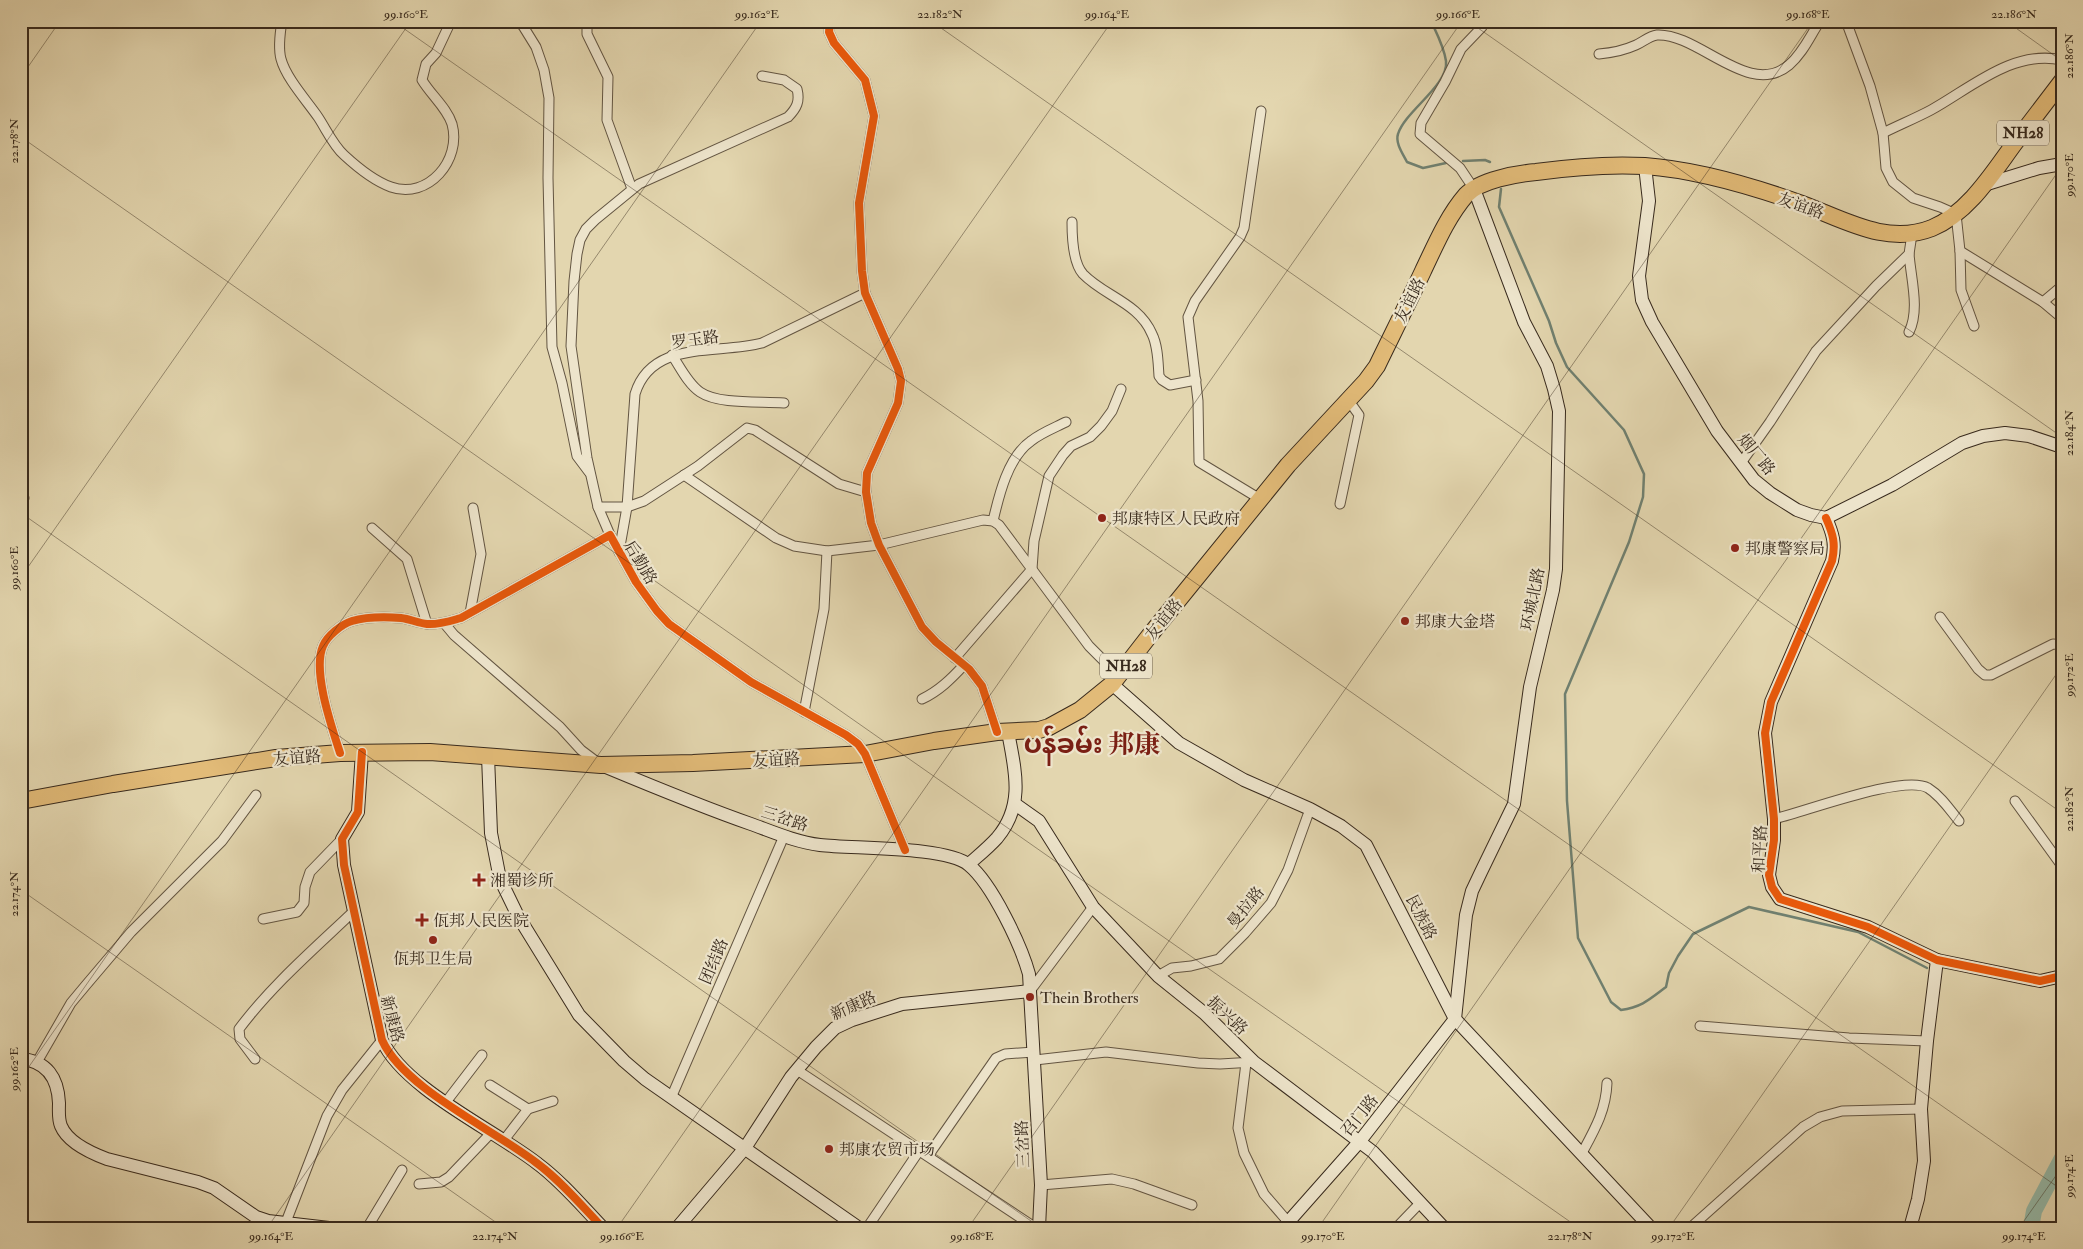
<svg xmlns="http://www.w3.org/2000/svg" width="2083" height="1249" font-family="'IM FELL Double Pica','Noto Serif SC','Noto Sans Myanmar',serif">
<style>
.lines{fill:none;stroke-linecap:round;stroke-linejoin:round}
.stream{stroke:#708070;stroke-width:2.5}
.river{stroke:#95b9a8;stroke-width:16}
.street-casing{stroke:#635542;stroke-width:11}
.secondary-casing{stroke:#382a1d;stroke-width:14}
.highway-casing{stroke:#382a1d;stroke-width:18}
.street{stroke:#ede4cb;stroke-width:9}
.secondary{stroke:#ede4cb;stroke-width:12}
.highway{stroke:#e2bb78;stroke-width:16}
.cycleway-casing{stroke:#ede4cb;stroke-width:11}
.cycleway{stroke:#e8590c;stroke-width:8}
.ticks{fill:none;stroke:#382a1d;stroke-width:1;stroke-opacity:0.45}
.poi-dot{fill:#8f2418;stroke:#ede4cb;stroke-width:2}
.labels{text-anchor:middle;stroke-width:4.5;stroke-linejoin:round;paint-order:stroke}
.shield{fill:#ede4cb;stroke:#6e6251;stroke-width:1}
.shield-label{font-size:15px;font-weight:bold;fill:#382a1d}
.street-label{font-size:16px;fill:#382a1d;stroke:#ede4cb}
.poi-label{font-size:16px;fill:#382a1d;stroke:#ede4cb;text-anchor:start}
.town-label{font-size:26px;font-weight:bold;fill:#7a1f14;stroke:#ede4cb}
.neatline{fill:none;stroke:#382a1d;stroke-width:2}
.ticks-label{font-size:12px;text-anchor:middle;fill:#382a1d}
</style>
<rect width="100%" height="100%" fill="#e3d6af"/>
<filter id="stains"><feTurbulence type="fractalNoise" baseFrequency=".004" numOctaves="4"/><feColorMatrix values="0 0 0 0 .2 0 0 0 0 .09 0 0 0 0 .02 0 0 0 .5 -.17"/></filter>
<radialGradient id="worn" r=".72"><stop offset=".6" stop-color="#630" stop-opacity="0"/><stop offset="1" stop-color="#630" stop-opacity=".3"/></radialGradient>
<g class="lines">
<g class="stream">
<path d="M1431 21C1437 34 1444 47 1446 61 1449 85 1405 111 1398 134 1395 143 1403 154 1407 162L1423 168 1446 163"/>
<path d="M1463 161 1485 160 1490 162"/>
<path d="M1501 189 1499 207 1549 321 1556 343 1567 367 1624 430 1644 474 1643 497 1629 542 1565 694 1567 801 1578 938 1611 1002 1621 1010C1642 1007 1650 999 1666 987L1669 973 1678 956 1693 934 1749 907 1858 932 1927 968"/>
</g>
<path class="river" d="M2031 1228 2034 1211 2062 1158"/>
<g class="street-casing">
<g id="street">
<path d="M282 21C280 33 278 48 281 59 286 78 307 101 318 117 326 129 333 145 344 155 357 167 374 181 391 187 428 200 462 160 452 124 447 108 431 95 422 80L426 64 436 53 451 21"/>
<path d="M517 21 523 26 536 47 544 70 549 98 548 178 552 347 562 383 577 456 589 472"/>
<path d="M587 21V34L608 77 607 120 632 189"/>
<path d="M830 21 829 32 834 43 865 80 874 116 859 203 862 271 865 293 898 369 901 381 898 403 867 473 866 492 871 523 879 545 922 627 936 642 969 669 982 686 997 732"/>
<path d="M1846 21 1870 86 1883 133 1886 168 1893 182 1913 198 1940 207 1956 214 1960 251 1961 290 1974 326"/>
<path d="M1599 54C1611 53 1625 50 1636 45 1643 42 1649 36 1657 35 1699 33 1749 99 1789 65 1803 53 1810 36 1820 21"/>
<path d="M1883 133C1899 125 1916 118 1931 110 1971 88 2013 49 2062 60"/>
<path d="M1474 189 1460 168 1420 134 1421 123 1445 82 1461 49 1482 27 1483 21"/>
<path d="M1072 222C1072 236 1073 263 1083 274 1104 296 1139 303 1152 334 1158 346 1158 362 1159 376L1162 380 1170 385 1196 380"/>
<path d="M1960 251 2043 302 2062 318"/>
<path d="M1909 254C1911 279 1920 310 1909 332"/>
<path d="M2043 302 2062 286"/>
<path d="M672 355C680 367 688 384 700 392 719 405 761 401 784 403"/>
<path d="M1741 463 1770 422 1816 351 1876 286 1909 254 1912 234"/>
<path d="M684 475 776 538 794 546 827 551 879 545 983 520 993 521 999 525 1089 646 1119 676"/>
<path d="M1260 499 1199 462 1198 401 1188 317 1195 301 1240 237 1244 228 1261 111"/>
<path d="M21 504 24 498"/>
<path d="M1340 504 1359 415 1349 401"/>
<path d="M598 507H627L644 501 698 466 747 428 755 430 839 484 866 492"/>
<path d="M993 521C999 495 1008 457 1031 441 1041 433 1054 428 1066 422"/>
<path d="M372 528 407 559 427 624"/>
<path d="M610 535 598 507 587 458 571 346 574 281 577 254 580 240 586 229 595 220 639 184 788 117C797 108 800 101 797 89L784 80 762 76"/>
<path d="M619 552 627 507 635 394C652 339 717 355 762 343L865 293"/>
<path d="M470 613 481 554 473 508"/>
<path d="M1940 617 1978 669 1985 675H1991L2053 644 2062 645"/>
<path d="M444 623 454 635 560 727 581 750 597 762"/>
<path d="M955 658 1032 569 1034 541 1049 476 1063 455 1071 446 1090 437 1101 426 1112 411 1121 389"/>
<path d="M922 699C939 691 951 679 964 665"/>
<path d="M804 712 824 609 827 551"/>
<path d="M340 753C332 728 312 671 323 646 327 636 342 624 352 621 366 617 387 617 401 618 410 619 418 623 427 624 439 625 450 621 461 618L610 535 636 582 657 611 669 624 751 682 846 735 858 744 865 754 905 850"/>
<path d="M2015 801 2062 866"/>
<path d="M1774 819C1805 812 1903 774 1928 788 1941 796 1950 810 1959 821"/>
<path d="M263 919 297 912 304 903 305 887 310 872 342 839"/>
<path d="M1158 976 1172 968 1191 966 1219 959 1245 933 1271 903 1288 870 1310 809"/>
<path d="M1030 991 1093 907"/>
<path d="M1700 1026 1849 1038 1927 1041"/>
<path d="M255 1059 240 1039 239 1029C272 985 314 949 354 911"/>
<path d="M1035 1060 1106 1052 1198 1063 1220 1064 1254 1062"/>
<path d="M37 1062 71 1003 86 985 131 932 222 841 256 795"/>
<path d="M1246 1063 1238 1128 1244 1153 1264 1194 1289 1223"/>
<path d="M797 1070 1036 1228"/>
<path d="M490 1085 528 1109 553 1101"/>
<path d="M671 1098 784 836"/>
<path d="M446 1102 482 1055"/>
<path d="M504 1140 528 1109"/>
<path d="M1582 1153C1595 1129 1606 1110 1607 1083"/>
<path d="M928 1156 996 1058 1005 1054 1034 1052"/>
<path d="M419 1184 441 1182 449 1177 492 1132"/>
<path d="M1041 1185 1112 1179 1134 1184 1192 1205"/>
<path d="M286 1222 327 1116 342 1090 382 1040"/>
<path d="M367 1228 402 1170"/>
<path d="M867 1228 919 1151"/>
<path d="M1396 1228 1421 1202"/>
<path d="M1690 1228 1803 1127 1820 1117 1842 1111 1921 1109"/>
</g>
</g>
<g class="secondary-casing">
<g id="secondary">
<path d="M1645 166 1649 201 1639 276 1642 300 1652 322 1717 431 1754 480 1770 493 1797 510 1811 515 1826 518 1892 485 1962 443 1983 436 2005 433 2029 436 2062 447"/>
<path d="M1984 185 2039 168 2062 164"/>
<path d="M1826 518C1833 534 1836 544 1832 561L1771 702 1765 733 1774 819V840L1769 875 1772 887 1780 899 1868 927 1937 960 2040 981 2062 976"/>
<path d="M1112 684 1179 743 1244 780 1310 809 1341 826 1366 845 1455 1019 1651 1228"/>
<path d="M362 752 358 812 342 839 344 865 382 1040C404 1089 495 1130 538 1164 562 1182 582 1206 603 1228"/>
<path d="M488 756 491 833 500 879 518 916 579 1015 624 1061 645 1079 859 1228"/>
<path d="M606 767C654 787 702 807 751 824 773 832 796 842 820 845 853 849 946 846 969 865 992 884 1021 945 1029 974L1041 1185 1039 1228"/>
<path d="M1015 804 1039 821 1093 907 1158 976 1204 1013 1254 1062 1373 1152 1444 1228"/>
<path d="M969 864C978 856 989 847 997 838 1025 805 1015 770 1008 732"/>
<path d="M21 1059C47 1061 58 1078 59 1103 59 1110 58 1119 61 1126 68 1143 91 1153 107 1159L198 1182 214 1188 256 1217 268 1221 329 1228"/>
<path d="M677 1228 745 1148 791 1077 816 1047 835 1028 852 1020 902 1004 1030 991"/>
<path d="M1283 1228 1360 1141 1455 1019 1466 915 1472 891 1481 872 1514 804 1530 687 1553 590 1556 569 1559 411 1554 389 1547 366 1524 322 1474 189"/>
<path d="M1910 1228 1918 1199 1924 1161 1921 1109 1927 1041 1937 960"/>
</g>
</g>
<g class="highway-casing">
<path id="highway" d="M21 801 113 784 276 758 340 753 430 752 601 765 693 763 865 754 934 741 997 732 1039 730 1049 727 1080 710 1112 684 1150 635 1288 465 1366 381 1377 366C1392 335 1408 303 1423 271 1435 246 1447 217 1466 195 1480 180 1516 174 1536 172 1572 167 1609 164 1645 166 1698 170 1752 186 1802 204 1845 220 1887 246 1932 228 1968 213 1992 174 2014 144 2030 123 2046 102 2062 81"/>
</g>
<use href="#street" class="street"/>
<use href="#secondary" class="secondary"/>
<use href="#highway" class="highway"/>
<g class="cycleway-casing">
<g id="cycleway">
<path d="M830 21 829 32 834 43 865 80 874 116 859 203 862 271 865 293 898 369 901 381 898 403 867 473 866 492 871 523 879 545 922 627 936 642 969 669 982 686 997 732"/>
<path d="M1826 518C1833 534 1836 544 1832 561L1771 702 1765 733 1774 819V840L1769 875 1772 887 1780 899 1868 927 1937 960 2040 981 2062 976"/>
<path d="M362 752 358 812 342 839 344 865 382 1040C404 1089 495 1130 538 1164 562 1182 582 1206 603 1228"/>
<path d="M340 753C332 728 312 671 323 646 327 636 342 624 352 621 366 617 387 617 401 618 410 619 418 623 427 624 439 625 450 621 461 618L610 535 636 582 657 611 669 624 751 682 846 735 858 744 865 754 905 850"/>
</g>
</g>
<use href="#cycleway" class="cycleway"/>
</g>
<path class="ticks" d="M393 21 2062 1190M931 21 2062 813M1468 21 2062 437M2006 21 2062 61M21 77 60 21M21 137 1579 1228M21 513 1041 1228M21 577 411 21M21 890 504 1228M21 1078 761 21M267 1228 1112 21M617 1228 1462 21M968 1228 1813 21M1318 1228 2062 166M1669 1228 2062 666M2019 1228 2062 1167"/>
<g class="poi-dot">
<circle cx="1102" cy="518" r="5"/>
<circle cx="1735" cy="548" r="5"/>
<circle cx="1405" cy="621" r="5"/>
<path d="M476.5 872.5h5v5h5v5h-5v5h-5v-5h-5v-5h5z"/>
<path d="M419.5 912.5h5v5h5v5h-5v5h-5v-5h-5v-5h5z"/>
<circle cx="433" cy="940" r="5"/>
<circle cx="1030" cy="997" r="5"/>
<circle cx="829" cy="1149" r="5"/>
</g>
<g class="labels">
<g class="shield">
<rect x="1997" y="120.5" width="52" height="25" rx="4"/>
<rect x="1100" y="653.5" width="52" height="25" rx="4"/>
</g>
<g class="shield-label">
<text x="2023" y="138">NH28</text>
<text x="1126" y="671">NH28</text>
</g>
<g class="street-label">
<text transform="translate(1801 205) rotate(20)" y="6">友谊路</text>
<text transform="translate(1409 300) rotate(-64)" y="6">友谊路</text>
<text transform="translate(695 339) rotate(-8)" y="6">罗玉路</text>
<text transform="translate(1757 454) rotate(50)" y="6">烟厂路</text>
<text transform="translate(641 562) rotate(59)" y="6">后勤路</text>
<text transform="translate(1532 599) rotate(-79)" y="6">环城北路</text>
<text transform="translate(1163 619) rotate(-51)" y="6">友谊路</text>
<text transform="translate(297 757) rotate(-5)" y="6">友谊路</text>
<text transform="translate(776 759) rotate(-3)" y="6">友谊路</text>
<text transform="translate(785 818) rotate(18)" y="6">三岔路</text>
<text transform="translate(1759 849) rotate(-87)" y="6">和平路</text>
<text transform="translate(1245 907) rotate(-51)" y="6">曼拉路</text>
<text transform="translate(1422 917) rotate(63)" y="6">民族路</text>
<text transform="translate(713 961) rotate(-67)" y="6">团结路</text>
<text transform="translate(853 1005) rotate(-24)" y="6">新康路</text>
<text transform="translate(1228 1015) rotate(43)" y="6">振兴路</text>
<text transform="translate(393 1019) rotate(75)" y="6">新康路</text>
<text transform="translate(1359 1115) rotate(-51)" y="6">召门路</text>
<text transform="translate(1022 1144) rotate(-93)" y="6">三岔路</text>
</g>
<g class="poi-label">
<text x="1112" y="524">邦康特区人民政府</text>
<text x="1745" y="554">邦康警察局</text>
<text x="1415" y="627">邦康大金塔</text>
<text x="490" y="886">湘蜀诊所</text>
<text x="433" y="926">佤邦人民医院</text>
<text x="433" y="964" text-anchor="middle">佤邦卫生局</text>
<text x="1040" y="1003">Thein Brothers</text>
<text x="839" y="1155">邦康农贸市场</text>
</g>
<g class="town-label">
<text x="1092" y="753">ပန်ခမ်း 邦康</text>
</g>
</g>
<rect width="2083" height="1249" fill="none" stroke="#e3d6af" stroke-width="55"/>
<rect x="28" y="28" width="2028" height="1194" class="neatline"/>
<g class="ticks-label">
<text x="406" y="18">99.160°E</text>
<text x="757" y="18">99.162°E</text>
<text x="940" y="18">22.182°N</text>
<text x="1107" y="18">99.164°E</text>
<text x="1458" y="18">99.166°E</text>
<text x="1808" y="18">99.168°E</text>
<text x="2014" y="18">22.186°N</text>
<text transform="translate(2069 56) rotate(-90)" y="4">22.186°N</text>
<text transform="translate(14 141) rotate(-90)" y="4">22.178°N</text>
<text transform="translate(2069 175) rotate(-90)" y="4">99.170°E</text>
<text transform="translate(2069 433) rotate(-90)" y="4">22.184°N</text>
<text transform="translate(14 568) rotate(-90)" y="4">99.160°E</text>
<text transform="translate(2069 675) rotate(-90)" y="4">99.172°E</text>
<text transform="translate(2069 809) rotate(-90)" y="4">22.182°N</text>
<text transform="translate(14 894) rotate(-90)" y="4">22.174°N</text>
<text transform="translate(14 1069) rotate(-90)" y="4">99.162°E</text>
<text transform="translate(2069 1176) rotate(-90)" y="4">99.174°E</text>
<text x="271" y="1240">99.164°E</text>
<text x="495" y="1240">22.174°N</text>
<text x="622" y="1240">99.166°E</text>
<text x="972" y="1240">99.168°E</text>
<text x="1323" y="1240">99.170°E</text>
<text x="1570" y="1240">22.178°N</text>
<text x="1673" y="1240">99.172°E</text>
<text x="2024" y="1240">99.174°E</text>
</g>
<rect width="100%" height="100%" filter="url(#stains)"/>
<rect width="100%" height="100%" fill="url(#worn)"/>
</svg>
